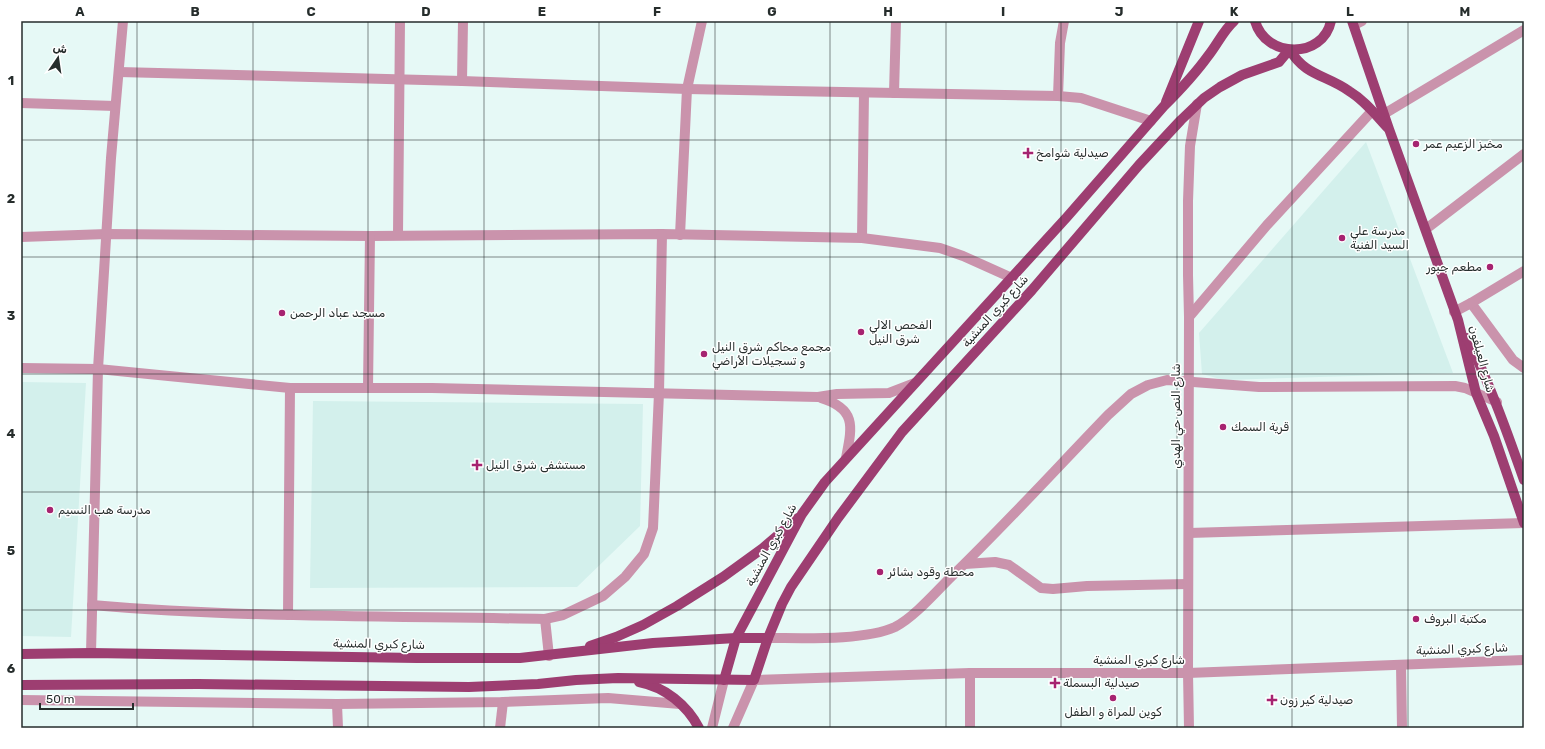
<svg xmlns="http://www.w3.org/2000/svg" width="1545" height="749" font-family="Rubik,Cairo,sans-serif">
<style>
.built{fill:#d3f0ec}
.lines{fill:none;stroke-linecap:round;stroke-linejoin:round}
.minor{stroke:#ca93ac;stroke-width:10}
.major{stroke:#9d3e71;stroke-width:10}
.grid{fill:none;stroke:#262d2c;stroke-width:1;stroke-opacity:0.55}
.poi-dot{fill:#a62370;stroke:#fff;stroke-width:1.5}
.labels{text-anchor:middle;stroke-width:3;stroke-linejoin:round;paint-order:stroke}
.poi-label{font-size:12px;fill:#262d2c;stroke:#fff;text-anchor:start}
.street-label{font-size:12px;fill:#262d2c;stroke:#fff}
.neatline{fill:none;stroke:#262d2c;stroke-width:1.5}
.grid-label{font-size:13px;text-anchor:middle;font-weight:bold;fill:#262d2c}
</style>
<rect width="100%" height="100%" fill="#e6f9f6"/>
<g class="built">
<path d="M1366 142 1453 373 1224 380 1202 374 1199 333Z"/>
<path d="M21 382 86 383 71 637 21 636Z"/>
<path d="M313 401 643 404 640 526 577 587 310 588Z"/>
</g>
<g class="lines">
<g class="minor">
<path d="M1354 25 1362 21"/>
<path d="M119 72 462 81 687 89 1058 96 1081 98 1151 121"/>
<path d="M462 81 463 21"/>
<path d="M894 93 896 21"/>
<path d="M1058 96 1060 43 1064 21"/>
<path d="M21 103 115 106"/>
<path d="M1384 114 1524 30"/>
<path d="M1426 229 1524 154"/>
<path d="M398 234 400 21"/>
<path d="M680 235 687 89 702 21"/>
<path d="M21 237 107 234 370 236 662 234 862 238 940 248 963 256 1012 278"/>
<path d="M862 238 864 93"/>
<path d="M1471 303 1513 360 1524 368"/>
<path d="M1454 312 1471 303 1524 271"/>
<path d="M1189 317 1267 225 1372 111"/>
<path d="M21 368 98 369 290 388H432L818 397 837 394 889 393 915 383"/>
<path d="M368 388 370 236"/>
<path d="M821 398C857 409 852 427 846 458"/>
<path d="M1189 533 1524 523"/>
<path d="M965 564 995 562 1009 565 1041 588 1053 589 1087 586 1188 584"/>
<path d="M92 605C242 618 394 616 545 619L563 615 603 596 625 577 644 554 653 528 659 393 662 234"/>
<path d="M288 615 290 388"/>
<path d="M545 619 549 656"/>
<path d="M768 638C803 638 864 641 895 627 913 618 935 593 949 579 1004 526 1055 470 1108 415L1131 394 1148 385 1167 380 1259 387 1455 386 1465 388 1497 402"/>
<path d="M91 653 98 369 111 158 123 21"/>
<path d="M1401 665 1402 728"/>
<path d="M970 673V728"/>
<path d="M21 700 337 704 503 702 608 698 680 704"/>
<path d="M337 704 338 728"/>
<path d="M500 728 503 702"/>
<path d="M712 728 724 680"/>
<path d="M733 728 754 680 970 673H1188L1524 660"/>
<path d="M1189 728 1188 673 1189 317 1188 275V201L1190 146 1197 104"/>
</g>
<g class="major">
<path d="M1255 21C1266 59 1323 59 1331 21"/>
<path d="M1352 21 1389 129 1458 320 1476 393 1494 436 1524 523"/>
<path d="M1290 50C1305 76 1327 75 1349 91 1364 100 1375 114 1387 127"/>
<path d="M1166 102 1199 21"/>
<path d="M1467 338C1490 384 1507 432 1524 480"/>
<path d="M590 646 616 637 643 625 677 606 723 577 763 548 798 518"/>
<path d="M21 654 91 653 417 658H520L653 643 736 638H768"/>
<path d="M724 680 736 638 802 514 825 482 1067 217 1164 106C1180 90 1195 74 1208 56 1217 45 1223 31 1234 21"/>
<path d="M639 682C665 687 687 705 699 728"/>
<path d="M21 685 198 684 469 687 538 684 576 680 618 678 754 680 768 638 782 604 791 587 838 518 902 432 1032 290 1139 165 1181 120 1204 98 1220 87 1242 75 1279 62 1289 50"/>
</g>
</g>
<path class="grid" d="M137 21V728M253 21V728M368 21V728M484 21V728M599 21V728M715 21V728M830 21V728M946 21V728M1061 21V728M1177 21V728M1292 21V728M1408 21V728M21 140H1524M21 257H1524M21 374H1524M21 492H1524M21 610H1524"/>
<g class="poi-dot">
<circle cx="1416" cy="144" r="4"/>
<path d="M1026 147h4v4h4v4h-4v4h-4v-4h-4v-4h4z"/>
<circle cx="1342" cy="238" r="4"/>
<circle cx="1490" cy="267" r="4"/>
<circle cx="282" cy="313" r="4"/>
<circle cx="861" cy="332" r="4"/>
<circle cx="704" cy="354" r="4"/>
<circle cx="1223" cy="427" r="4"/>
<path d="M475 459h4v4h4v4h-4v4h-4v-4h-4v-4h4z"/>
<circle cx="50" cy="510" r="4"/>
<circle cx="880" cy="572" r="4"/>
<circle cx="1416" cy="619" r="4"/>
<path d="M1053 677h4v4h4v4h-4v4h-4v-4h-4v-4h4z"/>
<circle cx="1113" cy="698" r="4"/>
<path d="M1270 694h4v4h4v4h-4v4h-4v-4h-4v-4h4z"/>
</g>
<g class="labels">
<g class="poi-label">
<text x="1424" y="148">مخبز الزعيم عمر</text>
<text x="1036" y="157">صيدلية شوامخ</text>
<text x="1350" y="235">مدرسة علي<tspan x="1350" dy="14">السيد الفنية</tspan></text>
<text x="1482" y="271" text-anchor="end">مطعم جبور</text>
<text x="290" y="317">مسجد عباد الرحمن</text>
<text x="869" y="329">الفحص الالي<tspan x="869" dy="14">شرق النيل</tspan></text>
<text x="712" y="351">مجمع محاكم شرق النيل<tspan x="712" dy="14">و تسجيلات الأراضي</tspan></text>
<text x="1231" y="431">قرية السمك</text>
<text x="486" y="469">مستشفى شرق النيل</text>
<text x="58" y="514">مدرسة هب النسيم</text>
<text x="888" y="576">محطة وقود بشائر</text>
<text x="1424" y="623">مكتبة البروف</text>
<text x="1063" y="687">صيدلية البسملة</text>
<text x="1280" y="704">صيدلية كير زون</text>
<text x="1113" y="716" text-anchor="middle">كوين للمراة و الطفل</text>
</g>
<g class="street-label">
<text transform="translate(995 311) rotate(-48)" y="4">شارع كبري المنشية</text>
<text transform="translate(1482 359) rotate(75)" y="4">شارع العيلفون</text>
<text transform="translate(1176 416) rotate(-90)" y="4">شارع النص حي الهدي</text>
<text transform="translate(771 545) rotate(-61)" y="4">شارع كبري المنشية</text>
<text transform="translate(379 644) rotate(1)" y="4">شارع كبري المنشية</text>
<text transform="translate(1462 649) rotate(-2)" y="4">شارع كبري المنشية</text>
<text x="1139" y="664">شارع كبري المنشية</text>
</g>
</g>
<rect width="1545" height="749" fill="none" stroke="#ffffff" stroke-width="44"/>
<g transform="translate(58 58) rotate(13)" stroke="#ffffff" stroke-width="3" paint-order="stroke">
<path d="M0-3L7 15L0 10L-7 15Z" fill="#262d2c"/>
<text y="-6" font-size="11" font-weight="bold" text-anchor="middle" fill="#262d2c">ش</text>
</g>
<path d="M40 703v6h93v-6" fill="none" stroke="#262d2c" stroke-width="2"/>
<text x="46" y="703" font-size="12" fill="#262d2c" stroke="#ffffff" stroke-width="3" paint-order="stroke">50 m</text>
<rect x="22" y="22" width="1501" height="705" class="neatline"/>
<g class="grid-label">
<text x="80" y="16">A</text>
<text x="195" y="16">B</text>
<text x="311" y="16">C</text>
<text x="426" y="16">D</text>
<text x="542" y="16">E</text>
<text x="657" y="16">F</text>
<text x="772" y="16">G</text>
<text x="888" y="16">H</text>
<text x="1003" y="16">I</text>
<text x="1119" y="16">J</text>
<text x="1234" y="16">K</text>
<text x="1350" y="16">L</text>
<text x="1465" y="16">M</text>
<text x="11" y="85">1</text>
<text x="11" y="203">2</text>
<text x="11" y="320">3</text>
<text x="11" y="438">4</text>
<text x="11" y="555">5</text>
<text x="11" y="673">6</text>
</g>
</svg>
